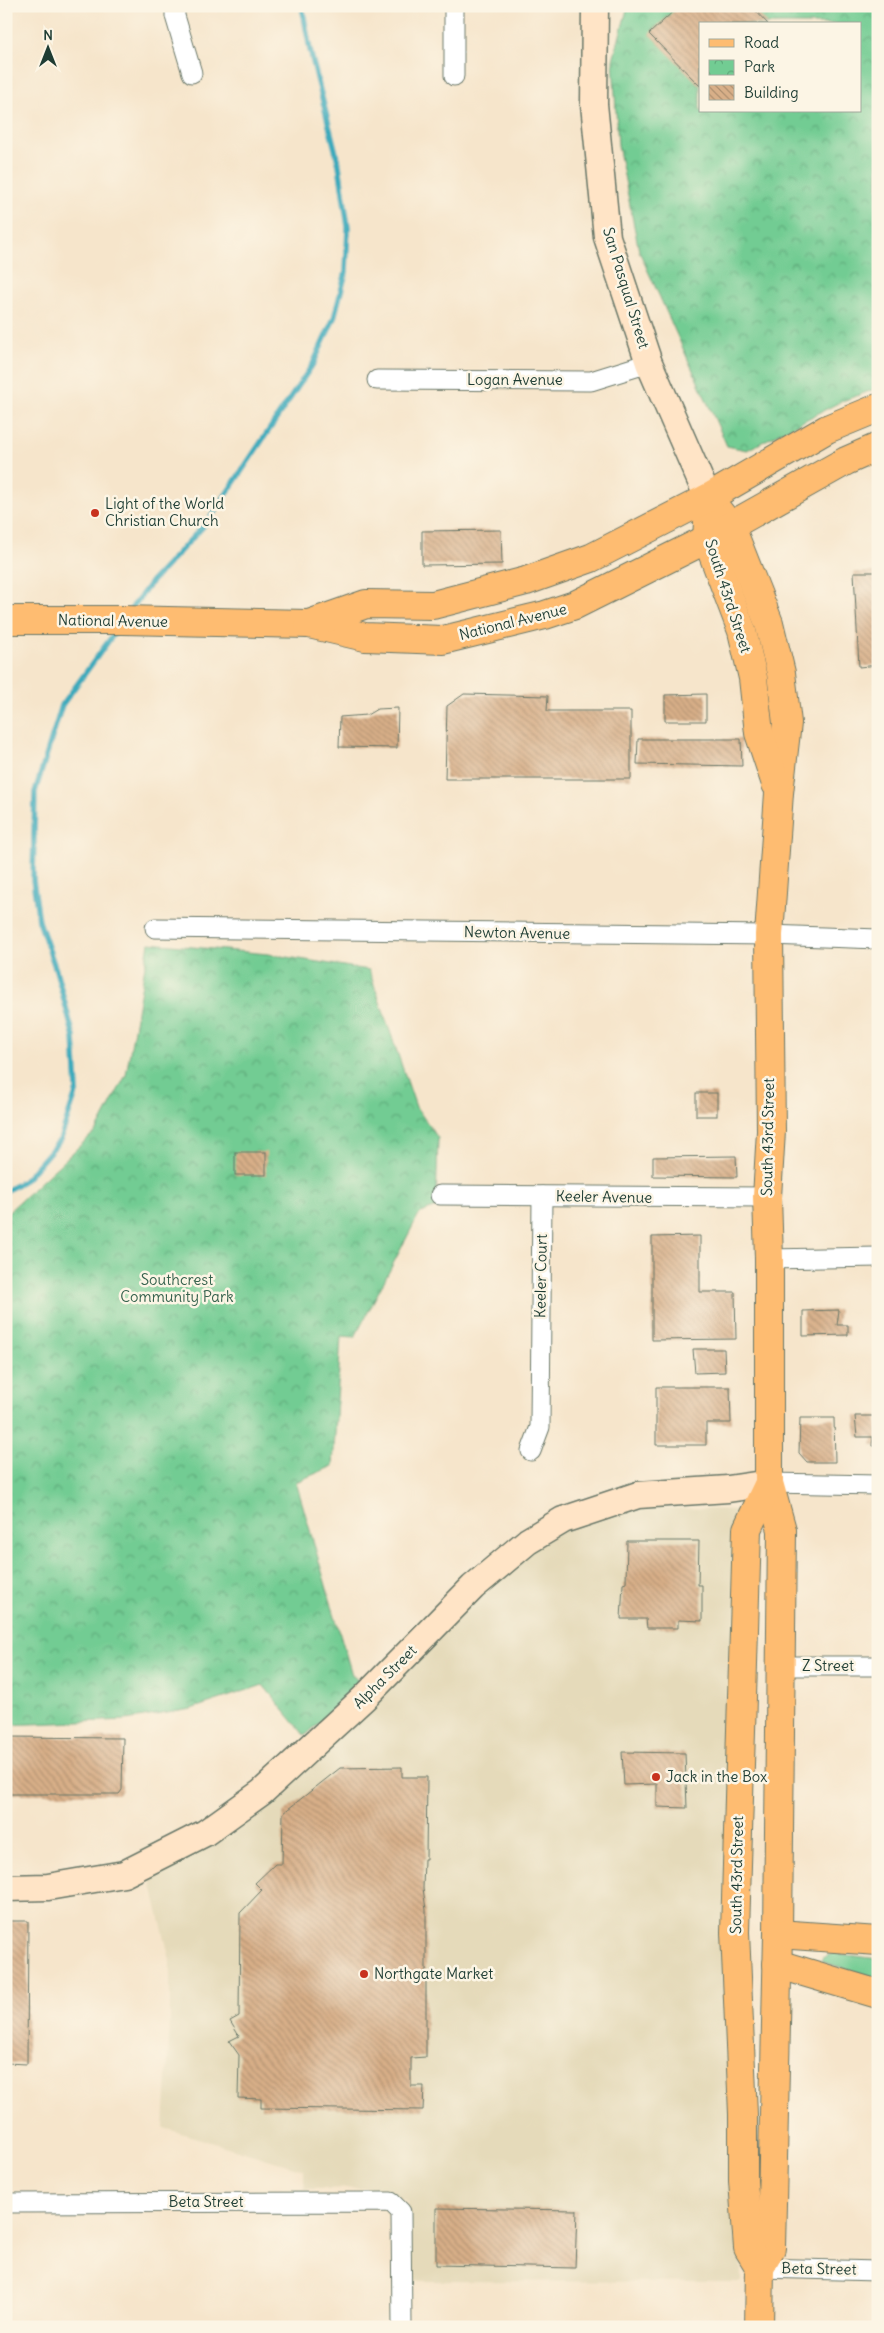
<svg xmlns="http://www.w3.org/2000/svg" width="884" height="2333" font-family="Delius,sans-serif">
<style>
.built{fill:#e5daba}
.green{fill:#72cc93;stroke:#488464}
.park{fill:url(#park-crowns);stroke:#488464;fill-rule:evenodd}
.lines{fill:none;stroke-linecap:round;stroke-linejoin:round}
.stream{stroke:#3daabc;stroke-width:5.5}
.building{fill:url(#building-back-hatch)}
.street-casing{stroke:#6a7869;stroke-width:21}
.secondary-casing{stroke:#6a7869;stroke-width:29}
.primary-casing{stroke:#6a7869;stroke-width:30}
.highway-casing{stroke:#6a7869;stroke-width:30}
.street{stroke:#fff;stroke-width:19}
.secondary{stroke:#ffe4c6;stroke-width:26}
.primary{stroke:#febc71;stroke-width:28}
.highway{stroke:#febc71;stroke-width:28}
.poi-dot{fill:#c8321e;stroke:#fcf5e5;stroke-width:2}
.labels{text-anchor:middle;stroke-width:5;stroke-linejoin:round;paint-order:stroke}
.street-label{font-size:15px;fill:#1f3d34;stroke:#fcf5e5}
.poi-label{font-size:15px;fill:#1f3d34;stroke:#fcf5e5;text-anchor:start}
.park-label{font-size:15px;fill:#34614c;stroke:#fcf5e5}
</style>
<defs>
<pattern id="park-crowns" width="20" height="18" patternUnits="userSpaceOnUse" patternTransform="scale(1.25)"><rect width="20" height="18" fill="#72cc93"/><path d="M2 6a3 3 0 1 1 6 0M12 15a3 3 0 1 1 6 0" fill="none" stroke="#5da779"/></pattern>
<pattern id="building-back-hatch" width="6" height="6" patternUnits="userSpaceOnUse" patternTransform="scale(1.25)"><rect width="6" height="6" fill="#d8af88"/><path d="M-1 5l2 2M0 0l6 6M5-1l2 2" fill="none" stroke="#af9070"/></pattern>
</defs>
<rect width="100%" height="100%" fill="#fcf5e5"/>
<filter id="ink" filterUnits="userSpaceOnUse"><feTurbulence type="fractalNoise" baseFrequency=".02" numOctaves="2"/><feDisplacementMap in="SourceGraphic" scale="10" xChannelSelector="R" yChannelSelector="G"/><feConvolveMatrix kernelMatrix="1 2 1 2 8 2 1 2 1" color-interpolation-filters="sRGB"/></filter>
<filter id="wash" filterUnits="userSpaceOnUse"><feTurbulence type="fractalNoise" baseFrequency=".0096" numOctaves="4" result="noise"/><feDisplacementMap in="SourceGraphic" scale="20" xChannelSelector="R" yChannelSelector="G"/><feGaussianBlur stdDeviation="1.12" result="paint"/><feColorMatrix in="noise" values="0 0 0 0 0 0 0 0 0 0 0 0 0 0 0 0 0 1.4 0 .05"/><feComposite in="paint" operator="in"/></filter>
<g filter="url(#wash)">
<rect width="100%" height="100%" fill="#f6e5cb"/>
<path class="built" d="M639 1507 742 1510 741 2282 410 2281 407 2202 386 2188 304 2189V2170L164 2128 170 2023V1960L148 1869 241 1822 508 1565 559 1530Z"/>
<path class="green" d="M834 1953 878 1959V1978L823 1962 822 1958Z"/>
<g class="park">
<path d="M628 6H878V388L842 401 747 450 727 446 639 251 618 145 613 60ZM700 24H860V111H700Z"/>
<path d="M149 943 268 954 369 970 416 1107 438 1138 436 1207 419 1214 355 1337 341 1336 333 1466 296 1482 352 1675 362 1684 305 1736 263 1685 191 1709 126 1720 6 1725V1214L97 1130 126 1075Z"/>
</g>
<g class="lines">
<g class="stream">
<path d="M129 612 152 581 209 520 313 364 334 318 346 272 348 227 339 165 310 50 302 6"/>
<path d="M6 1191 26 1179 60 1140 77 1090 74 1037 56 970 39 921 33 880 35 792 62 705 118 628"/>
</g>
</g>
<g id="blocks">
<g class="building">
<path d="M679 6H751L768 24H700V86L649 34Z"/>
<path d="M501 530 502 564 422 565V531Z"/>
<path d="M854 572H876L878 665 859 667Z"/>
<path d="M464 694 548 696 547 711H631V779H445L447 706Z"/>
<path d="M706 694V721H665V695Z"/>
<path d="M398 708 397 748 339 747 340 717 367 715 377 709Z"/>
<path d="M638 739H741L742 766 637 764Z"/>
<rect x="696" y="1093" width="21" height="23"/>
<rect x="235" y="1152" width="31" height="23"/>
<path d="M736 1156 737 1177 653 1176V1157Z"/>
<path d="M700 1236V1292H735L736 1339 652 1340V1237Z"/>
<path d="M839 1310 837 1325H848V1335L803 1336V1311Z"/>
<path d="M693 1349H724L725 1372 695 1373Z"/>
<path d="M656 1387H730L731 1423H706V1445H656Z"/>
<path d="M855 1416H877L878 1446H872L873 1437H857Z"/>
<path d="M800 1418H834L835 1462H807L799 1453Z"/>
<path d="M627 1541H699L698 1585H702V1621L678 1620V1628H647L646 1619H621L623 1584 626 1583Z"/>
<path d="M6 1737 123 1738 122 1790 119 1794H7Z"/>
<path d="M622 1752 685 1753 687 1808 657 1807V1784L624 1785Z"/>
<path d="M402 1767V1777H427L426 1859H424L423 1888 426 1910V2057L411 2058V2086H424L423 2110 261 2108V2099L238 2098 239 2055 229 2041 239 2036 230 2021 239 2016 240 1913 262 1890 255 1883 275 1864H282L283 1813 340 1768Z"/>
<path d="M10 1921H28L27 2064 6 2063V1922Z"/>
<path d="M436 2208 577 2210 575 2268 436 2265Z"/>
</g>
</g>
</g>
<g filter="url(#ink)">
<use href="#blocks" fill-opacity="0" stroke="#6a7869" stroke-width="1"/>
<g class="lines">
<g class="street-casing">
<g id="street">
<path d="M175 6V16L192 73"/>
<path d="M454 6V76"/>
<path d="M377 380 591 381 649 363"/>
<path d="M155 928 769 935 878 939"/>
<path d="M440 1195 767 1197"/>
<path d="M769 1259 878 1257"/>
<path d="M531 1451 540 1427 542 1196"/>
<path d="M769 1483 878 1485"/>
<path d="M779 1666H878"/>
<path d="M6 2203 391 2202 401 2212 402 2327"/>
<path d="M760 2268 878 2271"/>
</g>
</g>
<g class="secondary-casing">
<g id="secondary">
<path d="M595 6 594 104 607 237 649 363 708 498"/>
<path d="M6 1888 48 1887 124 1874 205 1833 262 1792 364 1698 473 1587 528 1541 563 1520 638 1495 728 1489 769 1483"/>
</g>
</g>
<g class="primary-casing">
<g id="primary">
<path d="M708 498 731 527 769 623 781 673 787 723 779 793 769 935 771 1131 767 1197 769 1259V1483L782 1530 778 1934 771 2248 760 2268 759 2327"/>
<path d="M708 522 707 539 742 631 753 678 759 733 776 784"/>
<path d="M6 620H122L309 624 365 637 443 640 545 615 575 605 707 539 846 461 878 447"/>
<path d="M309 624 366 604 433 605 526 581 591 558 708 498 827 429 878 408"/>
<path d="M760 2268 748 2248 743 2181V2114L735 1932 747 1529 769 1483"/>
</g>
</g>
<g class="highway-casing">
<g id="highway">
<path d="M778 1934 878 1941"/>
<path d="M777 1964 878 1994"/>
</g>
</g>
<use href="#street" class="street"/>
<use href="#secondary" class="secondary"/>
<use href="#primary" class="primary"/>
<use href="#highway" class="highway"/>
</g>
</g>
<g class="poi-dot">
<circle cx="95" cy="513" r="5"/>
<circle cx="656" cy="1777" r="5"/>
<circle cx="364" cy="1974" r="5"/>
</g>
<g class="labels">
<g class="street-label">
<text transform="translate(626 288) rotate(73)" y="5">San Pasqual Street</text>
<text x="515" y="385">Logan Avenue</text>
<text transform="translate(728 596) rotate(72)" y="5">South 43rd Street</text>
<text transform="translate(113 621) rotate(1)" y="5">National Avenue</text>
<text transform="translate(513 622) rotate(-14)" y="5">National Avenue</text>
<text transform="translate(517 933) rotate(1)" y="5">Newton Avenue</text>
<text transform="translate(768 1137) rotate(-89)" y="5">South 43rd Street</text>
<text transform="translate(604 1197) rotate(1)" y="5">Keeler Avenue</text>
<text transform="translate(541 1276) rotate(-89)" y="5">Keeler Court</text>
<text x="828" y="1671">Z Street</text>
<text transform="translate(385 1677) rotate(-45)" y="5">Alpha Street</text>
<text transform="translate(737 1875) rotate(-89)" y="5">South 43rd Street</text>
<text x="206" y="2207">Beta Street</text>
<text transform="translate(819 2269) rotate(1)" y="5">Beta Street</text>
</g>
<g class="poi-label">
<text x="105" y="509">Light of the World<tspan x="105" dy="17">Christian Church</tspan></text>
<text x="666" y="1782">Jack in the Box</text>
<text x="374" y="1979">Northgate Market</text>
</g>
<g class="park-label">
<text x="177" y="1285">Southcrest<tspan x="177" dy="17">Community Park</tspan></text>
</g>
</g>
<rect width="884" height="2333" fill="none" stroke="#fcf5e5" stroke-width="25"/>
<rect x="699" y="22" width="162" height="90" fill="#fcf5e5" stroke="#a4ab9e"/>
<rect x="709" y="39" width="25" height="8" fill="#febc71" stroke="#a4ab9e"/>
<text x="744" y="48" font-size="15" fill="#1f3d34">Road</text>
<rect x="709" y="60" width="25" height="15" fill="url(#park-crowns)" stroke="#a4ab9e"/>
<text x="744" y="72" font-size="15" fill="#1f3d34">Park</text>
<rect x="709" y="85" width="25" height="15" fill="url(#building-back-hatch)" stroke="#a4ab9e"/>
<text x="744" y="98" font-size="15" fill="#1f3d34">Building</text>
<g transform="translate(48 48)" stroke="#fcf5e5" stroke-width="4" paint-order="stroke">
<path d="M0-4L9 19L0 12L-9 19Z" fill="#1f3d34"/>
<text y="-8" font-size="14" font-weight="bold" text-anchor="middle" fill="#1f3d34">N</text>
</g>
</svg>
